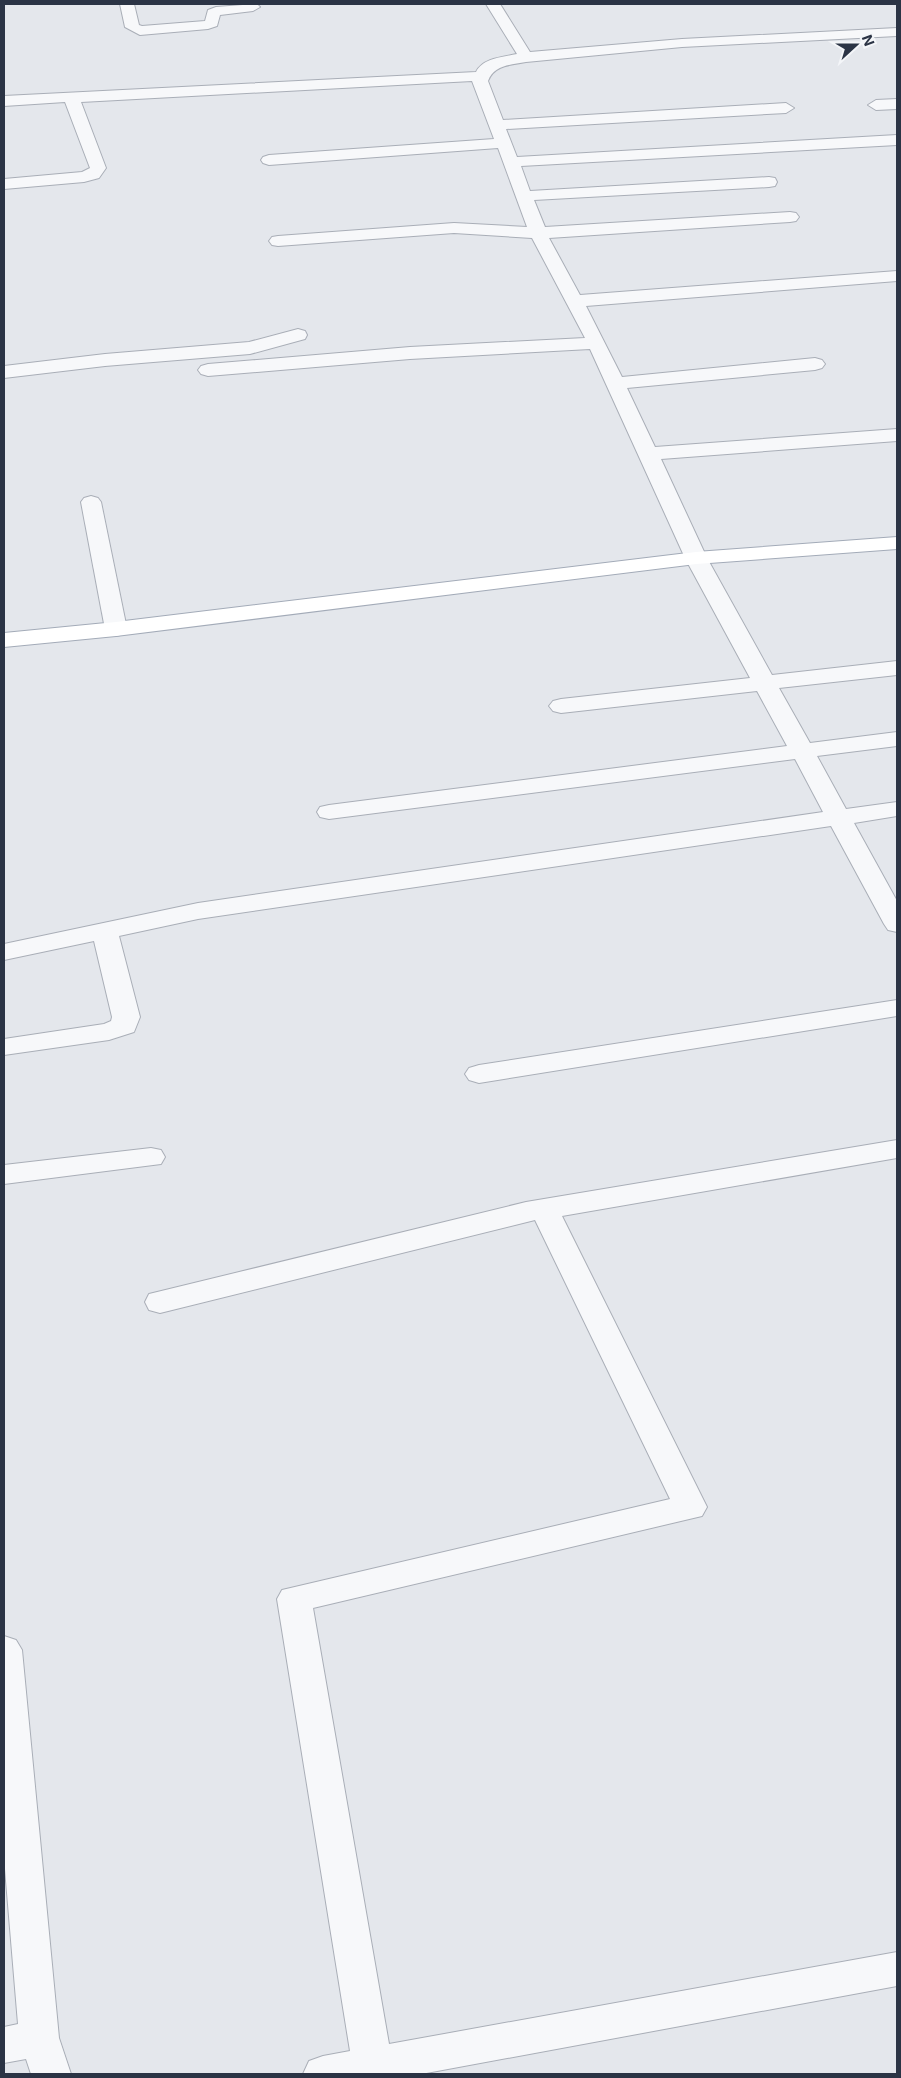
<svg xmlns="http://www.w3.org/2000/svg" width="901" height="2078" font-family="Inter,sans-serif">
<style>
.lines{fill:none;stroke-linecap:round;stroke-linejoin:round}
.minor-casing{stroke:#a9aeb7;stroke-width:2}
.major-casing{stroke:#a3abb8;stroke-width:2}
.minor{fill:#f7f8fa;fill-rule:evenodd}
.major{fill:#fff;fill-rule:evenodd}
</style>
<rect width="100%" height="100%" fill="#e4e7ec"/>
<g class="lines">
<g class="minor-casing">
<g id="minor">
<path d="M120 4H134L139 25 142 26 205 21 208 10 216 7 257 4 260 7 253 11 220 15 217 26 208 29 140 35 125 27Z"/>
<path d="M486 4H500L530 52 682 39 897 28V36L682 47 526 62C510 65 494 65 488 81L503 120 786 103 794 108 786 113 506 129 517 157 897 135V145L521 166 530 191 769 177 775 178 777 182 775 186 769 187 534 200 545 227 790 212 796 213 799 217 796 221 790 222 549 238 580 295 897 271V281L586 306 622 377 815 358 822 360 825 364 822 368 815 370 627 388 655 447 897 429V441L661 459 707 558 772 675 897 661V675L779 688 810 743 897 732V746L817 756 846 809 897 802V816L854 823 897 901V932L888 930 884 924 831 826 198 919 119 936 140 1017 134 1032 109 1040 4 1055V1039L104 1024 111 1021 112 1017 94 941 4 960V944L198 903 823 812 795 759 329 819 320 817 317 812 320 807 329 805 787 746 757 691 561 713 553 711 549 706 553 701 561 699 750 678 685 558 590 349 410 359 208 376 201 374 198 370 201 366 208 364 410 347 585 338 532 238 454 233 278 246 272 245 269 241 272 237 278 236 454 223 527 227 498 148 269 165 263 163 261 160 263 157 269 155 494 139 472 81 81 102 106 168 99 178 84 182 4 189V179L82 172 90 168 65 102 4 106V96L476 72C483 58 503 57 517 54Z"/>
<path d="M897 99V109L876 110 868 105 876 100Z"/>
<path d="M298 329 305 331 307 335 305 339 250 354 105 366 4 378V366L105 354 249 342Z"/>
<path d="M91 496 98 498 101 502 127 629 124 634 116 636 108 634 105 629 81 502 84 498Z"/>
<path d="M897 1000V1016L479 1083 469 1080 465 1074 469 1068 479 1065Z"/>
<path d="M897 1140V1158L562 1216 707 1507 702 1516 313 1608 389 2044 897 1952V1986L421 2074H303L309 2061 323 2056 350 2051 277 1599 282 1590 670 1499 535 1220 160 1313 149 1310 145 1302 149 1294 526 1202Z"/>
<path d="M151 1148 161 1150 165 1157 161 1164 4 1184V1165Z"/>
<path d="M4 1636 16 1640 22 1650 59 2038 71 2074H31L26 2059 4 2063V2027L18 2024 4 1857Z"/>
</g>
</g>
<g class="major-casing">
<path id="major" d="M897 537V549L696 564 116 636 4 647V633L116 622 696 552Z"/>
</g>
<use href="#minor" class="minor"/>
<use href="#major" class="major"/>
</g>
<rect width="901" height="2078" fill="none" stroke="#2b3445" stroke-width="10"/>
<g transform="translate(856 45) rotate(69)" stroke="#f4f6f9" stroke-width="4" paint-order="stroke">
<path d="M0-4L9 19L0 12L-9 19Z" fill="#2b3445"/>
<text y="-8" font-size="14" font-weight="bold" text-anchor="middle" fill="#2b3445">N</text>
</g>
</svg>
